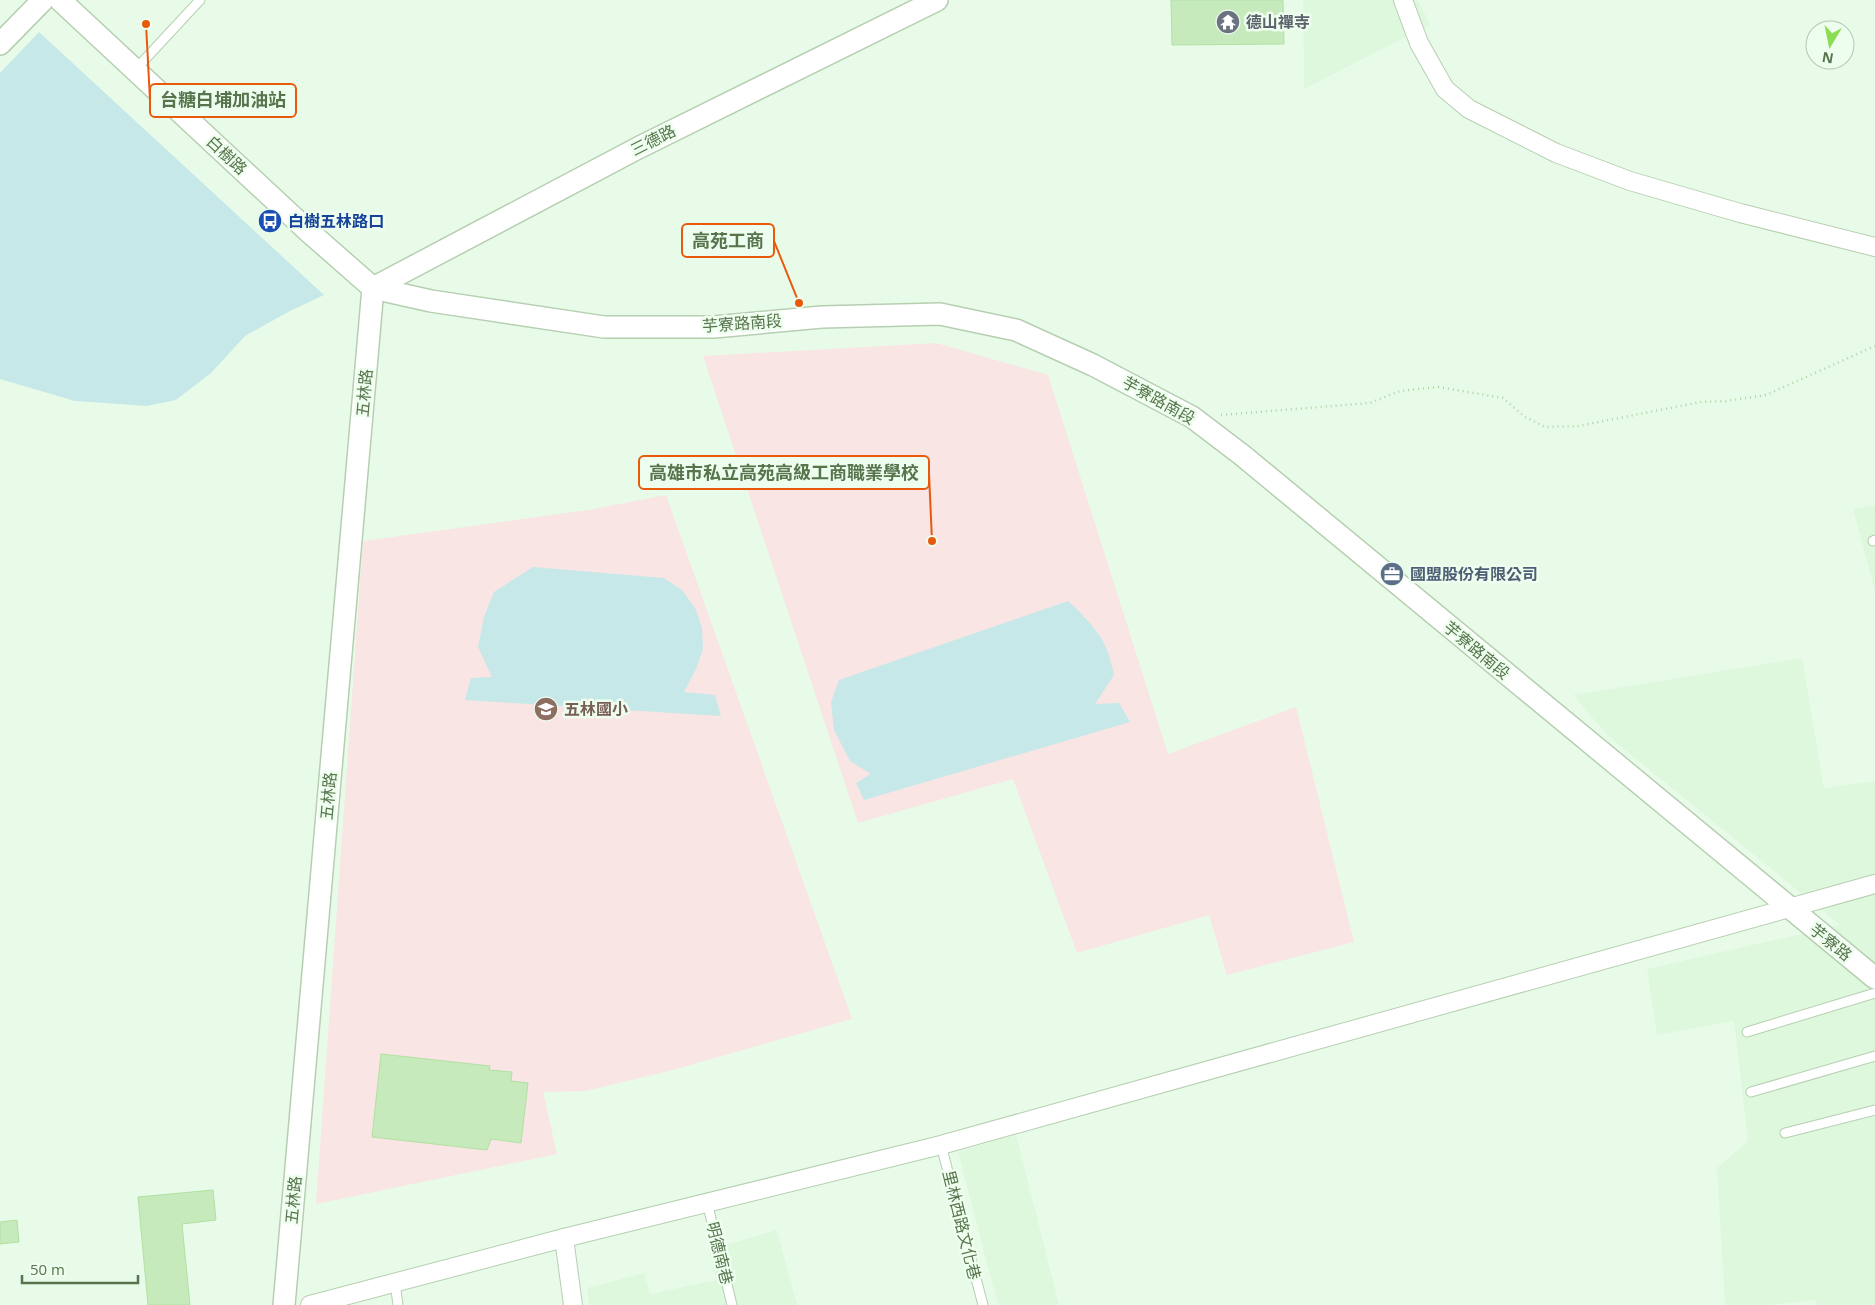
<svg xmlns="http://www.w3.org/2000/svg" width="1875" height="1305" font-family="'Open Sans','Noto Sans TC',sans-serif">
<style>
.residential{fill:#def8dd}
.education{fill:#f8e5e4}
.green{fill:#c7e8e8}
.building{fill:#c6eabc;stroke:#b1e1a2}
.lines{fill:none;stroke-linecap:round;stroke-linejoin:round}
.service-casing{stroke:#b6cfb1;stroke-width:11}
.minor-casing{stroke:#b6cfb1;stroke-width:20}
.tertiary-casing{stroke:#b6cfb1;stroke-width:24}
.path{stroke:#afd4a4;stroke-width:2.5;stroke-dasharray:1 4;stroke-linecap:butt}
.service{stroke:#fff;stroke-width:9}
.minor{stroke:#fff;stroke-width:18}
.tertiary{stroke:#fff;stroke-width:21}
.labels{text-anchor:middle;stroke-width:5;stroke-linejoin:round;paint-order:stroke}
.worship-label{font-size:16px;font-weight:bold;fill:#5b616d;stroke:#eefeee;text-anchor:start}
.street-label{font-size:16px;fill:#57744d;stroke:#eefeee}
.transit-label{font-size:16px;font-weight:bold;fill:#164399;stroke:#eefeee;text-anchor:start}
.service-label{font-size:16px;font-weight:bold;fill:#4e5e75;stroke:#eefeee;text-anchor:start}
.education-label{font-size:16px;font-weight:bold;fill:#785e54;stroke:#eefeee;text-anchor:start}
.leader{fill:none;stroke:#e8590c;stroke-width:2}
.callout-dot{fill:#e8590c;stroke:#eefeee;stroke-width:2}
.callout{fill:#eefeee;stroke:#e8590c;stroke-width:2}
.callout-label{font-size:18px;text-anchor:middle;font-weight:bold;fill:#57744d}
</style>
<rect width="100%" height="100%" fill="#e8fbe8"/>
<g class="residential">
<path d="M1303 0H1418L1430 25 1304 89Z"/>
<path d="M1875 505V591L1853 509Z"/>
<path d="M1802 658 1824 788 1875 781V1305H1816V1300L1769 1305H1725L1717 1168 1748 1141 1734 1021 1657 1035 1647 969 1840 925 1608 736 1573 695Z"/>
<path d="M1016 1134 1059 1305H998L958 1152Z"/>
<path d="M777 1230 797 1305H589L587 1288 644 1273 650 1294 716 1280 709 1250Z"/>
</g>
<g class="education">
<path d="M936 343 1048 375 1168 754 1296 707 1354 942 1227 975 1209 915 1077 953 1013 779 858 823 703 356Z"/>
<path d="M666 495 852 1019 669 1071 585 1091 543 1092 557 1154 316 1204 363 541 588 510Z"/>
</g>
<g class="green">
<path d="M39 32 324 295 290 311 245 336 211 373 176 400 147 406 75 401 0 379V73Z"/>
<path d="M533 567 664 578 683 591 696 610 702 628 703 649 696 669 684 692 715 695 721 716 465 700 471 678 492 677 478 647 484 617 494 592Z"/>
<path d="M1068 601C1094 626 1107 638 1114 675L1095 704 1119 703 1130 722 864 800 856 783 871 774 850 761 834 730 831 702 839 680Z"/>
</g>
<g class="building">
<path d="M1171 0H1283L1284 44 1172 45Z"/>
<path d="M381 1054 490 1066 489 1070 512 1072 511 1081 528 1083 521 1143 491 1139 487 1150 372 1137Z"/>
<path d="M213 1190 216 1220 182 1224 190 1305H148L138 1197Z"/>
<path d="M17 1220 19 1242 0 1244V1222Z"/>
</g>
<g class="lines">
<g class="service-casing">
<g id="service">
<path d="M135 70 200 0"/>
<path d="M1873 541 1875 540"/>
<path d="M1747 1032 1875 993"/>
<path d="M1751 1092 1875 1056"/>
<path d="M1785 1133 1875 1110"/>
<path d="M941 1145 983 1305"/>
<path d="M707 1202 732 1305"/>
<path d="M395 1282 398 1305"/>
</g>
</g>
<g class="minor-casing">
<g id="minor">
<path d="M1403 0 1419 43 1445 89 1469 109 1556 153 1630 181 1740 213 1875 247"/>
<path d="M564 1238 573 1305"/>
<path d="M310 1305 564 1238 941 1145 1875 884"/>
</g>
</g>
<g class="tertiary-casing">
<g id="tertiary">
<path d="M60 0 308 231 373 288 431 301 604 327H714L822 317 940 314 1016 330 1093 365 1192 417 1242 455 1875 978"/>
<path d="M0 44 43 0"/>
<path d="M373 288 640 147 937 0"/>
<path d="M284 1305 373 288"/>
</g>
</g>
<path class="path" d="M1221 415 1370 403 1400 391 1438 387 1503 398 1525 417 1545 427 1578 426 1701 402 1726 401 1766 395 1875 346"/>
<use href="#service" class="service"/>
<use href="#minor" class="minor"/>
<use href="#tertiary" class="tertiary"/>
</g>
<defs>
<g id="temple-disc" transform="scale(1.25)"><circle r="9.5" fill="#6b7280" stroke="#eefeee"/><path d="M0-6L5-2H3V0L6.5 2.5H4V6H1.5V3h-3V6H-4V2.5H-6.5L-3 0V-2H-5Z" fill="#fff"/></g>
<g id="bus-disc" transform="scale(1.25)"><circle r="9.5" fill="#1a4fb4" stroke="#eefeee"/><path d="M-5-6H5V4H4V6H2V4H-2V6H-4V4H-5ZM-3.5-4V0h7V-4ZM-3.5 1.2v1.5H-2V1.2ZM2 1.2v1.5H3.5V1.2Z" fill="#fff"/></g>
<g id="office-disc" transform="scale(1.25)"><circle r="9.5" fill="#5c6f8a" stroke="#eefeee"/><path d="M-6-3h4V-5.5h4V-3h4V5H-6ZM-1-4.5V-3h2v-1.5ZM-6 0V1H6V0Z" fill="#fff"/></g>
<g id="school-disc" transform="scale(1.25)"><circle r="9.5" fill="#8d6e63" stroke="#eefeee"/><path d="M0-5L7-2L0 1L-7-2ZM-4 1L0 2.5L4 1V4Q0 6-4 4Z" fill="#fff"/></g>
</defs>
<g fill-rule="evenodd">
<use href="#temple-disc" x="1228" y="22"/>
<use href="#bus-disc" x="270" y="221"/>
<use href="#office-disc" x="1392" y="574"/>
<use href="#school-disc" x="546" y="709"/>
</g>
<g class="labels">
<g class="worship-label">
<text x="1246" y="28">德山禪寺</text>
</g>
<g class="street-label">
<text transform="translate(653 140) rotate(-27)" y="6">三德路</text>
<text transform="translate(227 155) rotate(43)" y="6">白樹路</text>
<text transform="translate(742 323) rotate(-4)" y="6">芋寮路南段</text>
<text transform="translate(364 393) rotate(-85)" y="6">五林路</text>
<text transform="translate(1159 400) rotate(29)" y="6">芋寮路南段</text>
<text transform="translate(1477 650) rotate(40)" y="6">芋寮路南段</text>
<text transform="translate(328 796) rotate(-85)" y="6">五林路</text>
<text transform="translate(1831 942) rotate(39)" y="6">芋寮路</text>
<text transform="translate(293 1200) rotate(-85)" y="6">五林路</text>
<text transform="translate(962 1225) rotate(76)" y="6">里林西路文化巷</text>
<text transform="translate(720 1253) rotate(76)" y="6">明德南巷</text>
</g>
<g class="transit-label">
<text x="288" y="227">白樹五林路口</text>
</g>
<g class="service-label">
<text x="1410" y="580">國盟股份有限公司</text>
</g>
<g class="education-label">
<text x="564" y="715">五林國小</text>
</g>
</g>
<path class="leader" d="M146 24L150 100M799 303L774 241M932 541L929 473"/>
<g class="callout-dot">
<circle cx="146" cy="24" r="5"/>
<circle cx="799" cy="303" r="5"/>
<circle cx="932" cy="541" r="5"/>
</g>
<g class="callout">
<rect x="150" y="84" width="146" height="33" rx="5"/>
<rect x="682" y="224" width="92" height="33" rx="5"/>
<rect x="639" y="456" width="290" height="33" rx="5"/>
</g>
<g class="callout-label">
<text x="223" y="106">台糖白埔加油站</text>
<text x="728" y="247">高苑工商</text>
<text x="784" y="479">高雄市私立高苑高級工商職業學校</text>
</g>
<g transform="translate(1830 45) rotate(190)"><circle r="24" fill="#eefeee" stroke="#b2c7ae"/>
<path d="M0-4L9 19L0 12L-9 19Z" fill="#8bde54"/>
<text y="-8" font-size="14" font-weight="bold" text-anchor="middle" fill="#57744d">N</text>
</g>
<path d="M22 1275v8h116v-8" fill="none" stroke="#57744d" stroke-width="2.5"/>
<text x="30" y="1275" font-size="15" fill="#57744d" stroke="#eefeee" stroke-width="4" paint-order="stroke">50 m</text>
</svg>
